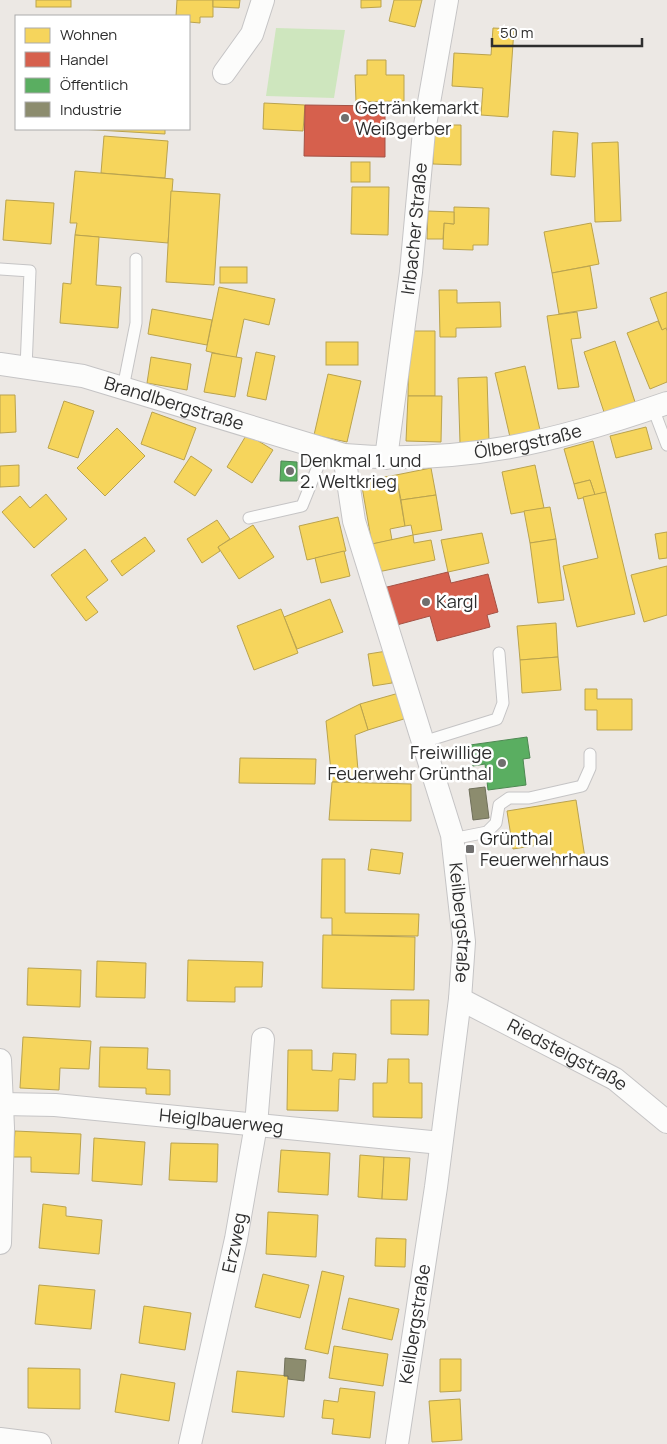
<svg xmlns="http://www.w3.org/2000/svg" width="667" height="1444" font-family="Manrope,sans-serif">
<style>
.green{fill:#cee6be}
.homes{fill:#f6d55c;stroke:#baa34e}
.shops{fill:#d6604d;stroke:#a45144}
.public{fill:#5aae61;stroke:#4d8852}
.industry{fill:#8c8c6e;stroke:#70705b}
.lines{fill:none;stroke-linecap:round;stroke-linejoin:round}
.lane-casing{stroke:#c5c4c5;stroke-width:13}
.street-casing{stroke:#c5c4c5;stroke-width:24}
.lane{stroke:#fcfcfb;stroke-width:11}
.street{stroke:#fcfcfb;stroke-width:22}
.poi-dot{fill:#706f6e;stroke:#fff;stroke-width:2}
.labels{text-anchor:middle;stroke-width:5;stroke-linejoin:round;paint-order:stroke}
.poi-label{font-size:18px;fill:#2e2e2e;stroke:#fff;text-anchor:start}
.street-label{font-size:18px;fill:#2e2e2e;stroke:#fff}
</style>
<rect width="100%" height="100%" fill="#ece8e4"/>
<path class="green" d="M276 28 345 30 334 98 266 96Z"/>
<g class="homes">
<rect x="36" y="0" width="35" height="7"/>
<path d="M177 0H213V17H200V23L189 22V16H176Z"/>
<path d="M213 0H240L239 8 213 7Z"/>
<path d="M361 0H381V7L361 8Z"/>
<path d="M394 0H422L415 27 389 21Z"/>
<path d="M493 28 514 29 508 117 481 115 483 88 452 86 454 53 491 55Z"/>
<path d="M367 60H386V75H404V101L356 102 355 75H367Z"/>
<path d="M264 103 305 105 303 131 263 129Z"/>
<path d="M433 125H461V165L433 164Z"/>
<path d="M80 129H165V134Z"/>
<path d="M553 131 578 133 575 177 551 175Z"/>
<path d="M104 136 168 141 165 178 101 173Z"/>
<path d="M618 142 621 221 595 222 592 143Z"/>
<rect x="351" y="162" width="19" height="20"/>
<path d="M75 171 173 179 168 243 75 235 77 223H70Z"/>
<path d="M352 187H389L388 235 351 234Z"/>
<path d="M171 191 220 194 214 285 166 282Z"/>
<path d="M6 200 54 203 51 244 3 240Z"/>
<path d="M454 207 489 208 488 245H473V250L443 249 444 223 454 224Z"/>
<path d="M428 211 454 212V224L444 223 443 239H427Z"/>
<path d="M591 223 599 264 552 273 544 232Z"/>
<path d="M75 235 99 237 96 285 121 287 118 328 60 323 63 283 71 284Z"/>
<path d="M590 266 597 308 559 314 552 273Z"/>
<rect x="220" y="267" width="27" height="16"/>
<path d="M219 287 275 299 269 325 244 319 236 358 206 351Z"/>
<path d="M439 290H457V303L500 302 501 327 456 328V337H440Z"/>
<path d="M667 292V328L662 330 650 298Z"/>
<path d="M152 309 212 320 207 345 148 334Z"/>
<path d="M577 312 581 338 571 339 579 387 558 389 547 316Z"/>
<path d="M658 321 662 330 666 328 667 331V382L650 389 627 333Z"/>
<path d="M409 331H435V396H408Z"/>
<path d="M615 341 636 405 605 415 584 352Z"/>
<rect x="326" y="342" width="32" height="23"/>
<path d="M256 352 275 356 266 400 247 396Z"/>
<path d="M212 353 242 358 235 397 204 392Z"/>
<path d="M151 357 191 364 187 390 147 383Z"/>
<path d="M525 366 540 430 510 437 495 373Z"/>
<path d="M328 374 361 381 347 442 314 435Z"/>
<path d="M487 377 489 442 460 443 458 378Z"/>
<path d="M0 395H15L16 432 0 433Z"/>
<path d="M408 396H442L441 442 406 441Z"/>
<path d="M64 401 94 411 78 458 48 448Z"/>
<path d="M152 412 196 428 184 460 141 444Z"/>
<path d="M646 427 652 449 616 458 610 436Z"/>
<path d="M117 428 145 456 105 496 77 468Z"/>
<path d="M247 434 273 450 252 483 227 467Z"/>
<path d="M593 441 606 492 595 495 590 480 574 484 564 449Z"/>
<path d="M191 456 212 470 195 496 174 482Z"/>
<path d="M19 465V486L0 487V466Z"/>
<path d="M535 465 544 508 511 514 502 472Z"/>
<path d="M431 468 436 495 401 500 396 475Z"/>
<path d="M396 475 405 526 390 529 392 540 372 544 361 481Z"/>
<path d="M590 480 595 495 578 499 574 484Z"/>
<path d="M606 492 635 614 577 627 563 566 598 558 583 497Z"/>
<path d="M46 494 67 519 34 548 2 512 20 496 30 508Z"/>
<path d="M436 495 442 530 413 535 411 525 405 526 401 500Z"/>
<path d="M550 507 556 539 530 543 524 511Z"/>
<path d="M338 517 346 551 307 560 299 526Z"/>
<path d="M217 520 230 539 218 547 220 551 202 563 187 539Z"/>
<path d="M253 525 274 557 239 579 218 547Z"/>
<path d="M667 532V558L659 559 655 534Z"/>
<path d="M482 533 489 563 448 572 441 540Z"/>
<path d="M413 535 414 543 431 540 435 560 378 572 372 544Z"/>
<path d="M145 537 155 551 122 576 111 561Z"/>
<path d="M556 539 564 600 538 603 530 543Z"/>
<path d="M85 549 108 580 86 597 98 612 86 621 51 575Z"/>
<path d="M344 551 350 576 321 583 315 558Z"/>
<path d="M667 566V615L644 622 631 575Z"/>
<path d="M330 599 343 632 297 649 284 617Z"/>
<path d="M281 609 298 653 254 670 237 626Z"/>
<path d="M556 623 558 657 520 660 517 626Z"/>
<path d="M387 651 392 683 373 686 368 654Z"/>
<path d="M558 657 561 690 522 693 520 660Z"/>
<path d="M585 689H597V699H632V730H597V710H585Z"/>
<path d="M399 693 407 718 368 730 360 704Z"/>
<path d="M360 704 368 730 355 735 359 782H332L326 721Z"/>
<path d="M240 758 316 759 315 784 239 783Z"/>
<path d="M332 782 411 784V821L329 820Z"/>
<path d="M576 800 585 858 554 863 551 843 513 849 507 811Z"/>
<path d="M371 849 403 853 400 874 368 870Z"/>
<path d="M322 859H345V913L419 914 418 936 332 935V918H321Z"/>
<path d="M323 935 415 937 414 990 322 988Z"/>
<path d="M188 960 263 962 262 987H235V1002L187 1001Z"/>
<path d="M97 961 146 963 145 998 96 997Z"/>
<path d="M28 968 81 970 80 1007 27 1005Z"/>
<path d="M391 1000H429L428 1035 391 1034Z"/>
<path d="M23 1037 91 1041 89 1069 60 1068 59 1090 20 1088Z"/>
<path d="M100 1047 148 1048 147 1069 170 1070V1095L146 1094V1088L99 1087Z"/>
<path d="M288 1050H312V1070L332 1071 333 1053 356 1054 355 1080 339 1079 338 1111 287 1110Z"/>
<path d="M388 1059H409V1083H422V1118L373 1117V1083H387Z"/>
<path d="M15 1131 81 1134 79 1174 31 1172V1157H13Z"/>
<path d="M94 1138 145 1142 142 1185 92 1181Z"/>
<path d="M171 1143 218 1144 217 1182 169 1180Z"/>
<path d="M281 1150 330 1153 328 1195 278 1192Z"/>
<path d="M360 1155 384 1157 382 1199 358 1197Z"/>
<path d="M384 1157 410 1158 407 1200 382 1199Z"/>
<path d="M43 1204 66 1207V1216L102 1220 99 1254 39 1248Z"/>
<path d="M268 1212 318 1215 316 1257 266 1254Z"/>
<path d="M376 1238 406 1239 405 1267 375 1266Z"/>
<path d="M322 1271 344 1276 328 1354 305 1349Z"/>
<path d="M263 1274 309 1285 300 1318 255 1307Z"/>
<path d="M39 1285 95 1290 91 1329 35 1324Z"/>
<path d="M349 1298 399 1309 392 1340 342 1329Z"/>
<path d="M144 1306 191 1313 185 1350 139 1343Z"/>
<path d="M334 1346 388 1354 383 1386 329 1378Z"/>
<path d="M440 1359H461V1391L440 1392Z"/>
<path d="M28 1368 80 1369V1409L28 1408Z"/>
<path d="M237 1371 288 1376 284 1417 232 1412Z"/>
<path d="M121 1374 175 1383 169 1421 115 1412Z"/>
<path d="M340 1388 375 1392 370 1438 332 1434 334 1419 322 1418 324 1400 338 1402Z"/>
<path d="M460 1399 462 1440 432 1442 429 1401Z"/>
</g>
<g class="shops">
<path d="M305 105 385 106V157L304 156Z"/>
<path d="M448 572 451 583 488 574 498 612 487 615 490 627 437 641 430 616 393 626 383 588Z"/>
</g>
<g class="public">
<path d="M281 461 297 462V481H280Z"/>
<path d="M527 737 530 758 523 759 526 785 488 790 485 764 473 766 470 745Z"/>
</g>
<g class="industry">
<path d="M485 787 489 818 473 820 469 789Z"/>
<path d="M285 1358 306 1360 304 1381 288 1379V1376H284Z"/>
</g>
<g class="lines">
<g class="lane-casing">
<g id="lane">
<path d="M0 269 30 271 26 368"/>
<path d="M123 388 136 323V259"/>
<path d="M653 408 667 445"/>
<path d="M249 518 302 506 325 449"/>
<path d="M423 742 497 719 503 703 499 653"/>
<path d="M452 839 487 832 496 823 499 805 509 798H529L582 786 590 768V754"/>
</g>
</g>
<g class="street-casing">
<g id="street">
<path d="M224 73 252 34 263 0"/>
<path id="s1" d="M0 364 83 376 344 455C463 465 555 442 667 403"/>
<path id="s2" d="M344 455 354 521 452 835 464 942 460 999 436 1187 397 1444"/>
<path id="s3" d="M386 458 411 272 424 131 447 0"/>
<path id="s4" d="M460 999 615 1079 667 1122"/>
<path d="M0 1060 3 1128 0 1243"/>
<path id="s5" d="M2 1104 55 1105 441 1143"/>
<path d="M0 1439 40 1444"/>
<path id="s6" d="M190 1444 236 1239 256 1125 263 1039"/>
</g>
</g>
<use href="#lane" class="lane"/>
<use href="#street" class="street"/>
</g>
<g class="poi-dot">
<circle cx="345" cy="118" r="5"/>
<circle cx="290" cy="471" r="5"/>
<circle cx="426" cy="602" r="5"/>
<circle cx="502" cy="763" r="5"/>
<rect x="465" y="844" width="10" height="10" rx="2.5"/>
</g>
<g class="labels">
<g class="poi-label">
<text x="355" y="114">Getränkemarkt<tspan x="355" dy="21">Weißgerber</tspan></text>
<text x="300" y="467">Denkmal 1. und<tspan x="300" dy="21">2. Weltkrieg</tspan></text>
<text x="436" y="608">Kargl</text>
<text x="492" y="759" text-anchor="end">Freiwillige<tspan x="492" dy="21">Feuerwehr Grünthal</tspan></text>
<text x="480" y="845">Grünthal<tspan x="480" dy="21">Feuerwehrhaus</tspan></text>
</g>
<g class="street-label">
<text dy="6" stroke="none"><textPath href="#s3" startOffset="231">Irlbacher Straße</textPath></text>
<text dy="6" stroke="none"><textPath href="#s1" startOffset="179">Brandlbergstraße</textPath></text>
<text dy="6" stroke="none"><textPath href="#s1" startOffset="542">Ölbergstraße</textPath></text>
<text dy="6" stroke="none"><textPath href="#s2" startOffset="484">Keilbergstraße</textPath></text>
<text dy="6" stroke="none"><textPath href="#s4" startOffset="121">Riedsteigstraße</textPath></text>
<text dy="6" stroke="none"><textPath href="#s5" startOffset="220">Heiglbauerweg</textPath></text>
<text dy="6" stroke="none"><textPath href="#s6" startOffset="206">Erzweg</textPath></text>
<text transform="translate(415 1324) rotate(-81)" y="6">Keilbergstraße</text>
</g>
</g>
<rect x="15" y="15" width="175" height="115" fill="#ffffff" stroke="#ababab"/>
<rect x="25" y="28" width="25" height="15" fill="#f6d55c" stroke="#ababab"/>
<text x="60" y="40" font-size="15" fill="#2e2e2e">Wohnen</text>
<rect x="25" y="52" width="25" height="15" fill="#d6604d" stroke="#ababab"/>
<text x="60" y="65" font-size="15" fill="#2e2e2e">Handel</text>
<rect x="25" y="78" width="25" height="15" fill="#5aae61" stroke="#ababab"/>
<text x="60" y="90" font-size="15" fill="#2e2e2e">Öffentlich</text>
<rect x="25" y="102" width="25" height="15" fill="#8c8c6e" stroke="#ababab"/>
<text x="60" y="115" font-size="15" fill="#2e2e2e">Industrie</text>
<path d="M492 38v8h150v-8" fill="none" stroke="#2e2e2e" stroke-width="2.5"/>
<text x="500" y="38" font-size="15" fill="#2e2e2e" stroke="#ffffff" stroke-width="4" paint-order="stroke">50 m</text>
</svg>
